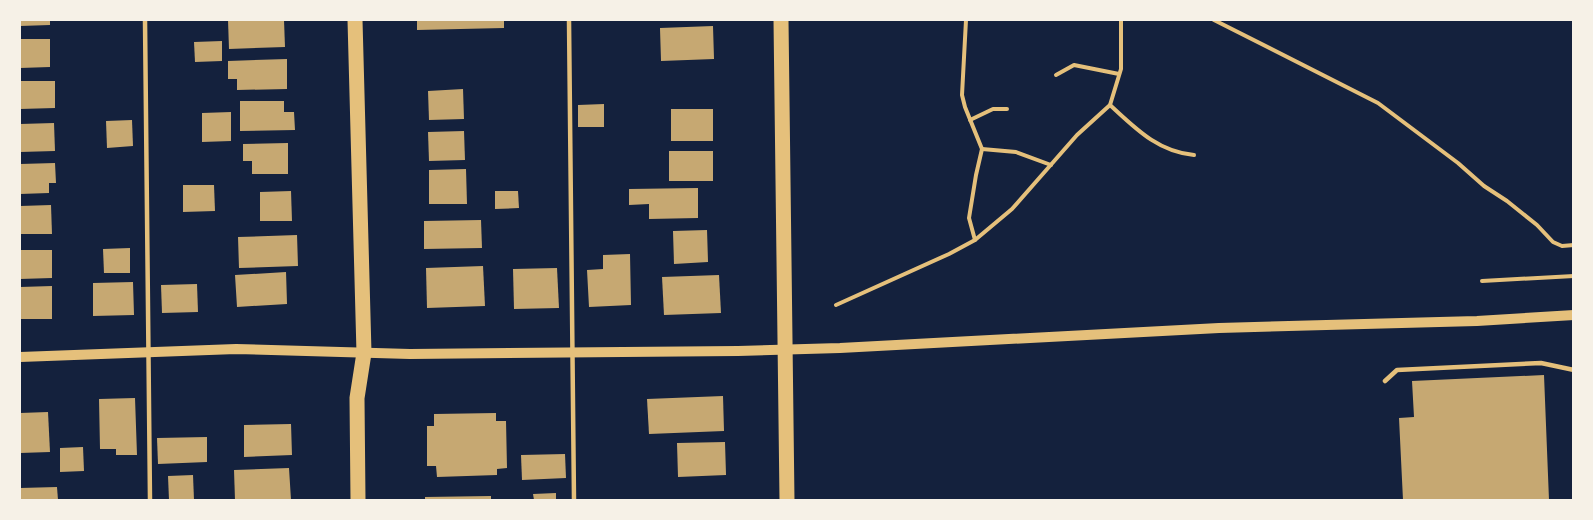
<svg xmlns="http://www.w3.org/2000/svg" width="1593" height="520" font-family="'Golos Text',sans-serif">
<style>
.building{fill:#c6a872}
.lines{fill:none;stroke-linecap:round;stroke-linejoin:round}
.path{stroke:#e5c07b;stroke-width:4}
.service{stroke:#e5c07b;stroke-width:4.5}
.tertiary{stroke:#e5c07b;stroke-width:10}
.primary{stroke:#e5c07b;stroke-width:15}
</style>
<rect width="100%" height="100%" fill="#14213d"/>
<g class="building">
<path d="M20 20H50V25L20 26Z"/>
<path d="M228 20H284L285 47 229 49Z"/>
<path d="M417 20H504V28L417 30Z"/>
<path d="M713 26 714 59 661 61 660 28Z"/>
<path d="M20 39H50V67L20 68Z"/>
<path d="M222 41V61L195 62 194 42Z"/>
<path d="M287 59V89L237 90V79H228V61Z"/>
<path d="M20 81H55V108L20 109Z"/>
<path d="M463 89 464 119 429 120 428 91Z"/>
<path d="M240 101H284V112H294L295 130 240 131Z"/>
<path d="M604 104V127H578V105Z"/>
<rect x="671" y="109" width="42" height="32"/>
<path d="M231 112V141L202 142V113Z"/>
<path d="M132 120 133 146 107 148 106 121Z"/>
<path d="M54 123 55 151 20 152V124Z"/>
<path d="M464 131 465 160 429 161 428 132Z"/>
<path d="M288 143V174H252V161H243V144Z"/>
<rect x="669" y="151" width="44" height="30"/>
<path d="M55 163 56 183H49V193L20 194V164Z"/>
<path d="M466 169 467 204H429V170Z"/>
<path d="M183 185H214L215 211 183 212Z"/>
<path d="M698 188V218L649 219V204L629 205V189Z"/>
<path d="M291 191 292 221H260V192Z"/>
<path d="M495 191H518L519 208 495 209Z"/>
<path d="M51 205 52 234H20V206Z"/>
<path d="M481 220 482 248 424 249V221Z"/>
<path d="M707 230 708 262 674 264 673 231Z"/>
<path d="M297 235 298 266 239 268 238 237Z"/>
<path d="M130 248V273H104L103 249Z"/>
<path d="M20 250H52V278L20 279Z"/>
<path d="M630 254 631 305 589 307 587 270 603 269V255Z"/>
<path d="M483 266 485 306 427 308 426 268Z"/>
<path d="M557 268 559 308 514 309 513 269Z"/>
<path d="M286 272 287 304 237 307 235 275Z"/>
<path d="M719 275 721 313 664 315 662 277Z"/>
<path d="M133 282 134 315 93 316V283Z"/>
<path d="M197 284 198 312 162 313 161 285Z"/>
<path d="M52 286V319H20V287Z"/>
<path d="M1544 375 1549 500H1403L1399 418 1414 417 1412 381Z"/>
<path d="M723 396 724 431 649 434 647 399Z"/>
<path d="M135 398 137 455H116V449H100L99 399Z"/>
<path d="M48 412 50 452 20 453V413Z"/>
<path d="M496 413V421H506L507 468 497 469V475L437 477 436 466H427V426H434V414Z"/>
<path d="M291 424 292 455 244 457V425Z"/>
<path d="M207 437V462L158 464 157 438Z"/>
<path d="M725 442 726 475 678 477 677 443Z"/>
<path d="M83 447 84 471 60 472V448Z"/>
<path d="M565 454 566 478 522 480 521 455Z"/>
<path d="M289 468 291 500H235L234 470Z"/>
<path d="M193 475 194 500H169L168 476Z"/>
<path d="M57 487 58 500H20V488Z"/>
<path d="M556 493V500H534L533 494Z"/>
<path d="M491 496V500H425V497Z"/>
</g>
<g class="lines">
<g class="path">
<path d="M966 20 962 95 965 107 982 149 976 175 969 218 975 240"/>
<path d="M1214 20 1378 103 1458 163 1484 186 1507 201 1537 225 1553 242 1562 246 1574 245"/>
<path d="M1056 75 1074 65 1119 74"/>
<path d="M1110 105C1135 128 1158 152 1194 155"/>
<path d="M970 120 993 109H1007"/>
<path d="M982 149 1016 152 1051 165"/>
<path d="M1482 281 1574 276"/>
<path d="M836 305 949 254 975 240 1012 209 1077 135 1110 105 1121 69V20"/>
</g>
<g class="service">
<path d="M145 20 150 500"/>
<path d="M569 20 574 500"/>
<path d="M1385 381 1397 370 1541 363 1574 370"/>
</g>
<path class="tertiary" d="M20 357 236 349 410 354 738 351 840 348 1219 328 1477 321 1574 315"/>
<g class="primary">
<path d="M355 20 364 353 357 398 358 500"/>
<path d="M781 20 787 500"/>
</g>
</g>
<rect width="1593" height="520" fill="none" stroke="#f6f1e7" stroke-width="42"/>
</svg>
